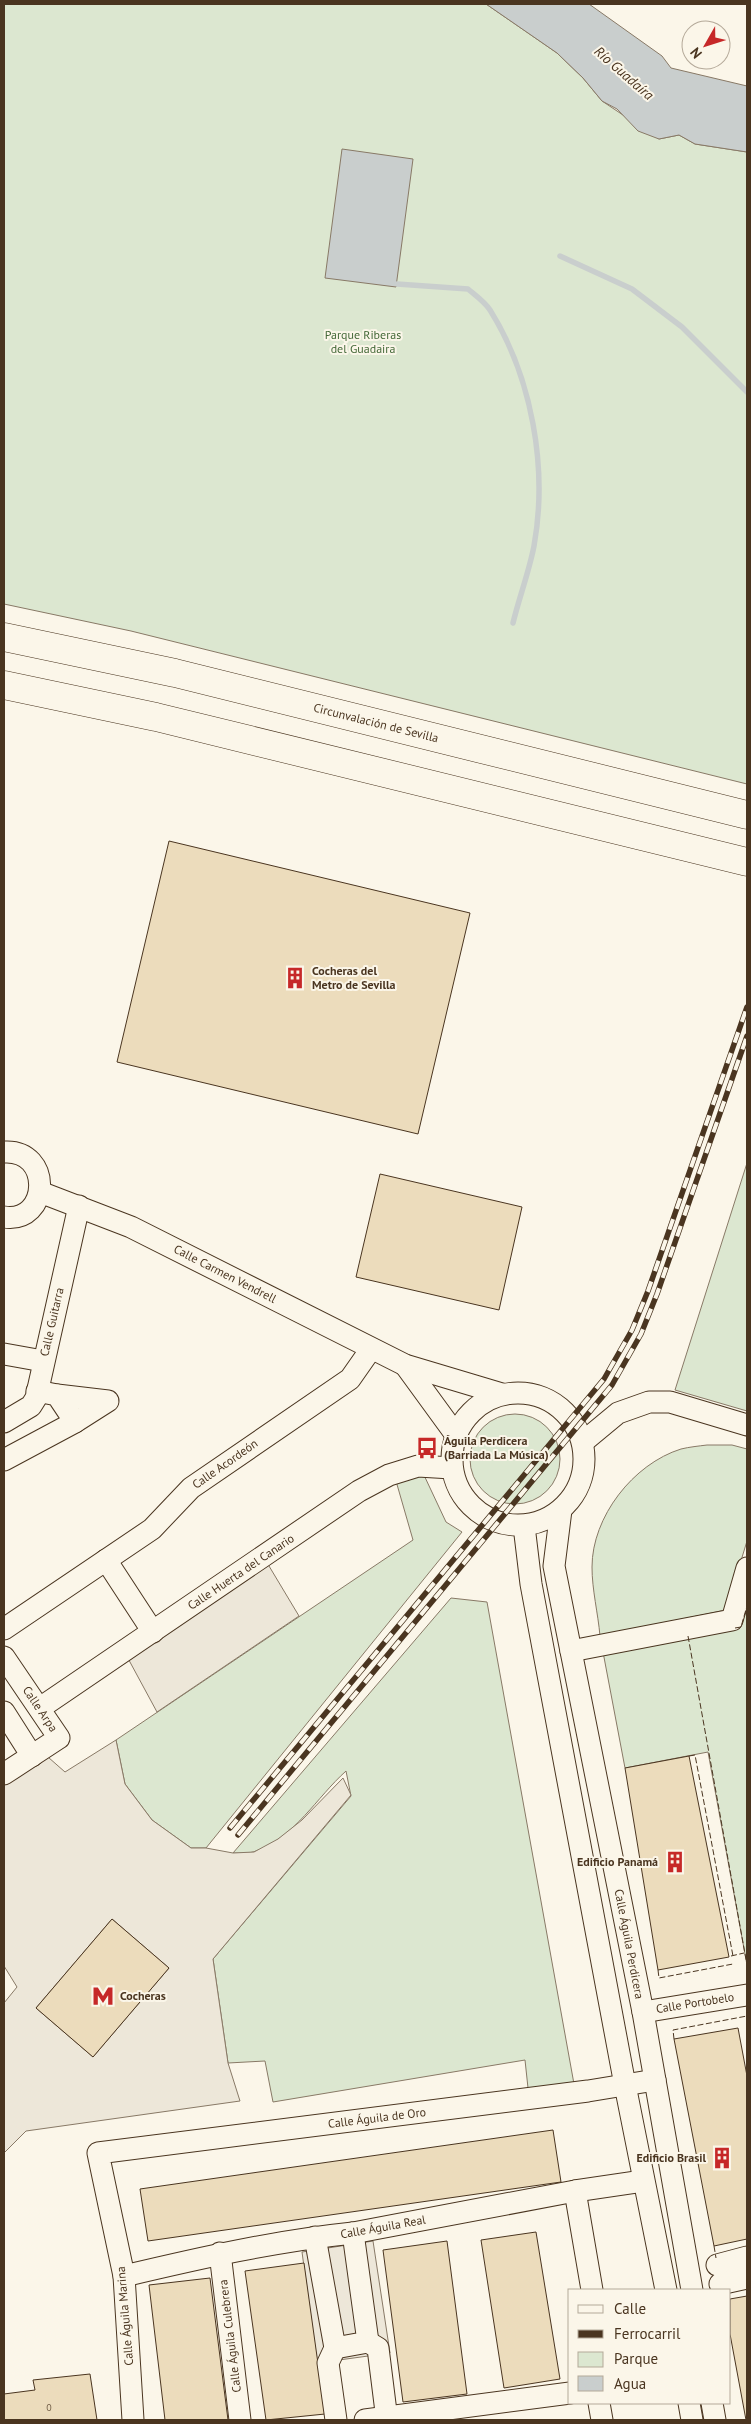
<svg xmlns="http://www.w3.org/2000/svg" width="751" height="2424" font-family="'PT Sans',sans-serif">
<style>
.green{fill:#dce7d0;stroke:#887966}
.parking{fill:#ede7d9;stroke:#887966;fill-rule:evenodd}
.water{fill:#c9cecd;stroke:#887966}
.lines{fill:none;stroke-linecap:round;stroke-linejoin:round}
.stream{stroke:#c9cecd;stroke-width:5.5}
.building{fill:#ecdcbc;stroke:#4a3520}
.minor-casing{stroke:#4a3520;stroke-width:23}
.highway-casing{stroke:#4a3520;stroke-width:29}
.minor{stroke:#fbf6e9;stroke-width:21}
.highway{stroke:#fbf6e9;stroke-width:28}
.rail-casing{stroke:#4a3520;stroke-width:5.5}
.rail{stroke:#fbf6e9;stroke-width:4;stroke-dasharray:11;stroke-linecap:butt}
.fence{stroke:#4a3520;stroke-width:1;stroke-dasharray:6 2.5;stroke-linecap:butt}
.labels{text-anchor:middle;stroke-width:4;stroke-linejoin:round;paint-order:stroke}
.number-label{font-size:10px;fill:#725f47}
.park-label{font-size:12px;fill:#436837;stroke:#fbf6e9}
.street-label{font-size:12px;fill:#4a3520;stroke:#fbf6e9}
.poi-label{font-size:12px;font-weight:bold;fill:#4a3520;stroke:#fbf6e9;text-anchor:start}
.water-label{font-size:14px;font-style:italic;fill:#4a3520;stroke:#fbf6e9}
</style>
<rect width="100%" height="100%" fill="#fbf6e9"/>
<g class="green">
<path d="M4 4H486L557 53 583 78 602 101 659 139 679 135 695 144 747 152V784L131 631 4 604Z"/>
<path d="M747 1163V1411L675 1390Z"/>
<circle cx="515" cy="1459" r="45"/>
<path d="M707 1445H732L747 1449V1541L726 1610 600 1636C598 1613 592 1590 592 1567 592 1517 633 1464 681 1449 689 1447 699 1446 707 1445Z"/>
<path d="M423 1473 446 1522 462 1532 206 1848H191L152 1820 125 1784 116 1740 413 1540 396 1481Z"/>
<path d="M451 1598 487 1602 574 2084 528 2088 525 2060 273 2102 265 2061 228 2063 213 1959 351 1796 346 1771C316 1798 296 1836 256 1851 249 1854 240 1853 233 1853Z"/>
<path d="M747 1606V1965L708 1752 625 1768 603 1652 741 1627Z"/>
</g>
<g class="parking">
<path d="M263 1556 299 1616 157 1712 124 1651Z"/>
<path d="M116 1740 125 1784 152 1820 191 1848H206L233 1853 254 1852 278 1839 302 1820 343 1778 351 1795 213 1959 228 2063 240 2101 26 2131 4 2153V2003L17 1987 4 1966V1774L40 1750 65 1772ZM112 1919 169 1968 93 2057 36 2008Z"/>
<path d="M373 2241 390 2353 317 2363 302 2252Z"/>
</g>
<g class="water">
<path d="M486 4H589L662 56 671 68 747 86V152L695 144 679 135 659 139 638 131 617 109 602 101 583 78 557 53Z"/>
<path d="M342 149 413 159 396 287 325 278Z"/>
</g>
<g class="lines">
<g class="stream">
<path d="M560 256 632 289 682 327 747 392"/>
<path d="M397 284 468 289C475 295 485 302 490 310 532 377 548 468 534 546 529 572 519 598 513 623"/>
</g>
</g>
<g class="building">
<path d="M169 841 470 913 418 1134 117 1062Z"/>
<path d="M380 1174 522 1207 499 1310 356 1277Z"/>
<path d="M689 1756 729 1957 658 1970 625 1768Z"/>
<path d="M112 1919 169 1968 93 2057 36 2008Z"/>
<path d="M738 2028 747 2076V2239L714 2246 674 2039Z"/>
<path d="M553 2130 561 2182 148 2241 140 2189Z"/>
<path d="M536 2232 560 2379 504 2388 481 2240Z"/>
<path d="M447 2241 467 2394 403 2402 383 2250Z"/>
<path d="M304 2263 325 2414 266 2420 245 2271Z"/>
<path d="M210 2278 228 2420H165L149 2285Z"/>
<path d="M747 2296V2420H746L730 2334V2299Z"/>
<path d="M90 2374 97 2420H4V2394L35 2390 33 2380Z"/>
</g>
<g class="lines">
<g class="minor-casing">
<g id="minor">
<path d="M4 1152C53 1149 50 1224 4 1217"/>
<path d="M40 1192 131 1227 405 1365 502 1394"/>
<path d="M4 1354 43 1361"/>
<path d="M405 1365 456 1435"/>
<circle cx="518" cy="1459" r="66"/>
<path d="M57 1395 108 1401 75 1422"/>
<path d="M4 1422 31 1406 36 1398 79 1206"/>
<path d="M583 1442 618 1413 649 1402H670L747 1425"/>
<path d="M4 1460 75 1422 57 1395 37 1391"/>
<path d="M561 1510 554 1566 643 2012 692 2290"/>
<path d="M524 1526 531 1584 625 2085 666 2290"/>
<path d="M106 1560 153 1632"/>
<path d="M4 1629 152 1529 191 1488 350 1379 371 1349"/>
<path d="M571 1651 732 1620 747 1568"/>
<path d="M4 1657 59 1738 4 1774"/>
<path d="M40 1708 359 1491 389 1475 418 1466 452 1468"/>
<path d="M4 1712 32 1756"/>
<path d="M643 2012 747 1995"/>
<path d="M575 2191 592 2290"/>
<path d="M315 2237 335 2348 368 2342 353 2233"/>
<path d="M220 2253 240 2420"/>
<path d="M717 2265 747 2257"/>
<path d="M124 2276C200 2258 275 2241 353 2233L575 2191 643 2181"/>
<path d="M720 2284 747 2278"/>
<path d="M368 2342 378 2348 387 2420"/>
<path d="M335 2348 328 2363 336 2420"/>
<path d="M599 2403 602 2420"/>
<path d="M689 2403 692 2420"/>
<path d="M712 2403 715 2420"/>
<path d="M133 2420 124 2276 98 2153 588 2091 655 2080"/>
<path d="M365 2420 570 2393"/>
</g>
</g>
<g class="highway-casing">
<g id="highway">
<path d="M4 637 175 673 747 815"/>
<path d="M4 685 156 717 747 862"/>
</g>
</g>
<use href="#minor" class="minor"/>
<use href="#highway" class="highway"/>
<g class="rail-casing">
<g id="rail">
<path d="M230 1828 604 1379 632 1330 648 1291 747 1007"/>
<path d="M238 1835 612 1385 641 1334 657 1294 747 1036"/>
</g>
</g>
<use href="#rail" class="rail"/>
<g class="fence">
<path d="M735 1628 741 1627 747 1606"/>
<path d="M688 1636 747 1965"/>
<path d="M689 1756 695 1755 733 1956"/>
<path d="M731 1956 744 1953"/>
<path d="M658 1970 659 1978 733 1964"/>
<path d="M674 2039 673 2030 747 2016"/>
<path d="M714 2246 716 2258"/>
</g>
</g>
<defs>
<g id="building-bare" transform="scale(1.725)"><path d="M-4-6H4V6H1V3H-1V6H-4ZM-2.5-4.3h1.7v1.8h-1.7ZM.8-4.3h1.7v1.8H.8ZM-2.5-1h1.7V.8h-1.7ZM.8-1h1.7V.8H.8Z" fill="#c62828" stroke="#fbf6e9" stroke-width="2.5" paint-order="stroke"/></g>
<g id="bus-bare" transform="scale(1.725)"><path d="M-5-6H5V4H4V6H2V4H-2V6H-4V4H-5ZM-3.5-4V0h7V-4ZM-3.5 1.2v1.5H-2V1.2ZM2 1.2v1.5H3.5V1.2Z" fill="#c62828" stroke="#fbf6e9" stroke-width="2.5" paint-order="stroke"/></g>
<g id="metro-bare" transform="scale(1.725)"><path d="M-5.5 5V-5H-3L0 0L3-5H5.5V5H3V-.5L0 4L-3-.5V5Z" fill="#c62828" stroke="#fbf6e9" stroke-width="2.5" paint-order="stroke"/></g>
</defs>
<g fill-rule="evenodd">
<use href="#building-bare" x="295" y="978"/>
<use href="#bus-bare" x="427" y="1448"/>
<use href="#building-bare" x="675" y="1862"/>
<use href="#metro-bare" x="103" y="1996"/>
<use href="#building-bare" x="722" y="2158"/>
</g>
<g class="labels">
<g class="number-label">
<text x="49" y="2411">0</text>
</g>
<g class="park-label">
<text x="363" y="339">Parque Riberas<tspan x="363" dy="14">del Guadaira</tspan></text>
</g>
<g class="street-label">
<text transform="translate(376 723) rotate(14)" y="4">Circunvalación de Sevilla</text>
<text transform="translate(225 1274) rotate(27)" y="4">Calle Carmen Vendrell</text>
<text transform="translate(52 1322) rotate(-77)" y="4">Calle Guitarra</text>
<text transform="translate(225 1464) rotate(-35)" y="4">Calle Acordeón</text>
<text transform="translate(241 1572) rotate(-34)" y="4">Calle Huerta del Canario</text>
<text transform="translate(40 1709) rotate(56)" y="4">Calle Arpa</text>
<text transform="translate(629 1944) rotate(79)" y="4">Calle Águila Perdicera</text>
<text transform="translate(695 2003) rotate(-9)" y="4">Calle Portobelo</text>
<text transform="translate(377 2118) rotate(-7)" y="4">Calle Águila de Oro</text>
<text transform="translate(383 2227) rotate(-10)" y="4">Calle Águila Real</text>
<text transform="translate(125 2316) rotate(-95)" y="4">Calle Águila Marina</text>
<text transform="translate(230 2336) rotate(-97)" y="4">Calle Águila Culebrera</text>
</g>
<g class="poi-label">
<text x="312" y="975">Cocheras del<tspan x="312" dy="14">Metro de Sevilla</tspan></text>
<text x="444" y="1445">Águila Perdicera<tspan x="444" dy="14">(Barriada La Música)</tspan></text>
<text x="658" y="1866" text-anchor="end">Edificio Panamá</text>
<text x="120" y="2000">Cocheras</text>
<text x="706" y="2162" text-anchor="end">Edificio Brasil</text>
</g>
<g class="water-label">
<text transform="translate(624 73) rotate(41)" y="5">Río Guadaíra</text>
</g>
</g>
<rect width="751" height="2424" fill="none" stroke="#4a3520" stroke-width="10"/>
<rect x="568" y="2289" width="162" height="115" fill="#fbf6e9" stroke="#b4a999"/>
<rect x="578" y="2305" width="25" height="8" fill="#fbf6e9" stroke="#b4a999"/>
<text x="614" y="2314" font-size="15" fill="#4a3520">Calle</text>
<rect x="578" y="2330" width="25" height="8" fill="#4a3520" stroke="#b4a999"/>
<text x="614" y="2339" font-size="15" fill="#4a3520">Ferrocarril</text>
<rect x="578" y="2352" width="25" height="15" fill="#dce7d0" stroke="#b4a999"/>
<text x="614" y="2364" font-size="15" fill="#4a3520">Parque</text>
<rect x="578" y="2376" width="25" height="15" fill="#c9cecd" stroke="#b4a999"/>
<text x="614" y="2389" font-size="15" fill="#4a3520">Agua</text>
<g transform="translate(706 45) rotate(231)"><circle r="24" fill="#fbf6e9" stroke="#b4a999"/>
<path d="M0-4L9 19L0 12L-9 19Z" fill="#c62828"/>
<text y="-8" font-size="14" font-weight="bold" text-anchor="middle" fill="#4a3520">N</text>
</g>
</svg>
